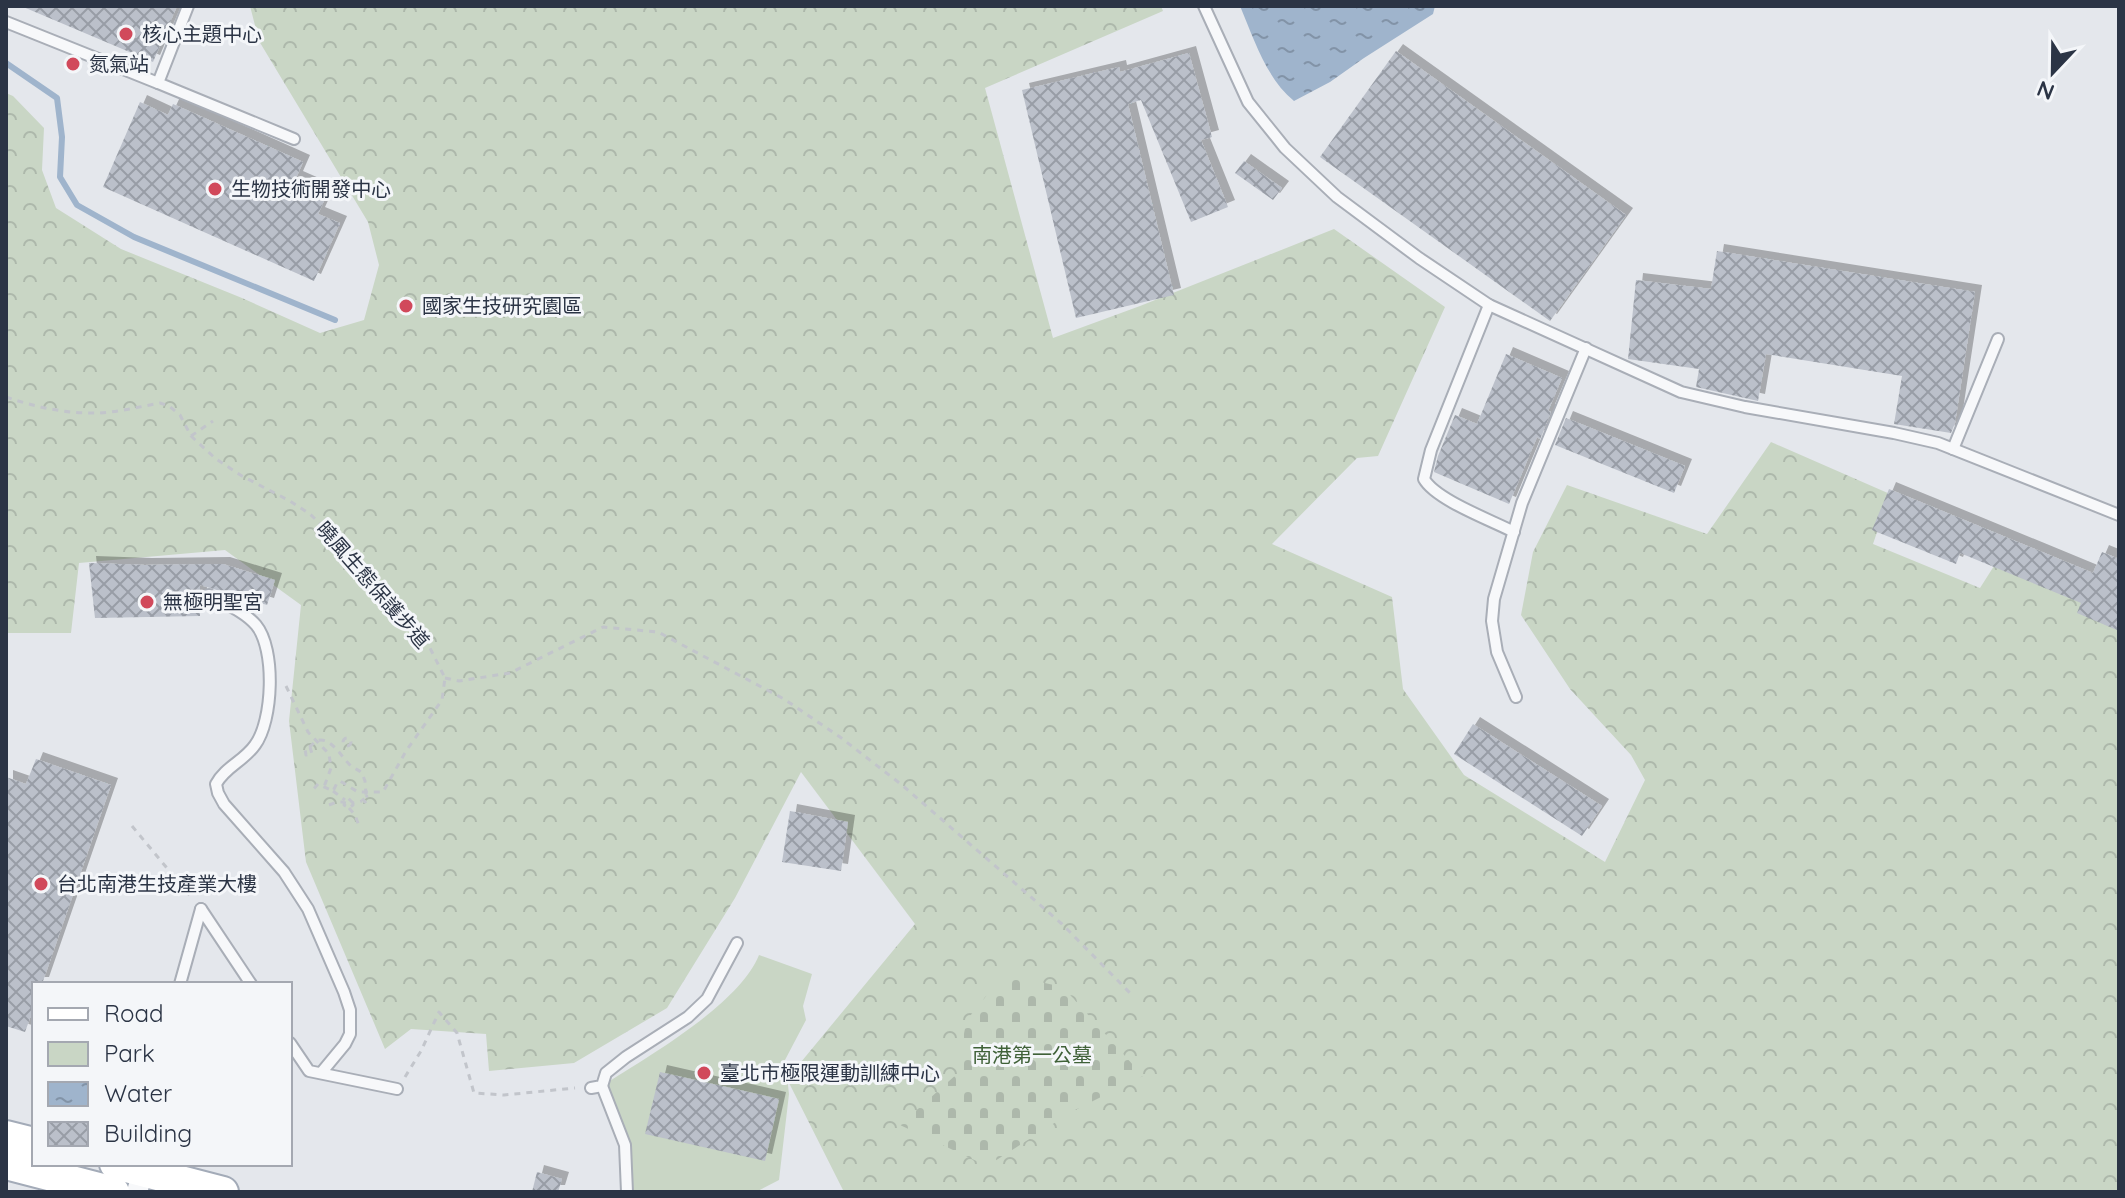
<svg xmlns="http://www.w3.org/2000/svg" width="2125" height="1198" font-family="Quicksand,'Noto Sans TC',sans-serif">
<style>
.forest{fill:url(#forest-crowns)}
.cemetery{fill:url(#cemetery-stones)}
.park{fill:#c9d6c5}
.water{fill:url(#water-ripples)}
.lines{fill:none;stroke-linecap:round;stroke-linejoin:round}
.stream{stroke:#9fb4cc;stroke-width:6}
.building{fill:url(#building-cross-hatch);filter:url(#shadow)}
.service-casing{stroke:#a9aeb7;stroke-width:14}
.minor-casing{stroke:#a9aeb7;stroke-width:24}
.primary-casing{stroke:#a3abb8;stroke-width:34}
.path{stroke:#c2c5cb;stroke-width:3;stroke-dasharray:6 6;stroke-linecap:butt}
.service{stroke:#f7f8fa;stroke-width:10}
.minor{stroke:#f7f8fa;stroke-width:20}
.primary{stroke:#fff;stroke-width:30}
.poi-dot{fill:#d1495b;stroke:#f4f6f9;stroke-width:3}
.labels{text-anchor:middle;stroke-width:6;stroke-linejoin:round;paint-order:stroke}
.poi-label{font-size:20px;fill:#2b3445;stroke:#f4f6f9;text-anchor:start}
.street-label{font-size:20px;fill:#2b3445;stroke:#f4f6f9}
.park-label{font-size:20px;fill:#3f6138;stroke:#f4f6f9}
</style>
<defs>
<pattern id="forest-crowns" width="20" height="18" patternUnits="userSpaceOnUse" patternTransform="scale(2)"><rect width="20" height="18" fill="#c9d6c5"/><path d="M2 6a3 3 0 1 1 6 0M12 15a3 3 0 1 1 6 0" fill="none" stroke="#adb8ab"/></pattern>
<pattern id="cemetery-stones" width="16" height="16" patternUnits="userSpaceOnUse" patternTransform="scale(2)"><rect width="16" height="16" fill="#c9d6c5"/><path d="M2 7V4a2 2 0 0 1 4 0v3zM10 15v-3a2 2 0 0 1 4 0v3z" fill="#adb8ab"/></pattern>
<pattern id="water-ripples" width="26" height="14" patternUnits="userSpaceOnUse" patternTransform="scale(2)"><rect width="26" height="14" fill="#9fb4cc"/><path d="M2 4q2-2 4 0t4 0M15 11q2-2 4 0t4 0" fill="none" stroke="#8293a7"/></pattern>
<pattern id="building-cross-hatch" width="8" height="8" patternUnits="userSpaceOnUse" patternTransform="scale(2)"><rect width="8" height="8" fill="#bbc0ca"/><path d="M0 0l8 8M0 8l8-8" fill="none" stroke="#989da6"/></pattern>
<filter id="shadow"><feDropShadow dx="7" dy="-7" stdDeviation="0" flood-color="#0004"/></filter>
</defs>
<rect width="100%" height="100%" fill="#e4e7ec"/>
<path class="forest" d="M250 6H1161L1163 11 985 88 1053 338 1140 306 1334 229 1445 307 1378 456 1357 458 1272 544 1392 597 1403 689 1464 775 1605 862 1645 780 1631 755 1570 689 1521 615 1533 552 1567 485 1707 534 1771 442 1890 494 1873 544 1980 588 2001 555 2119 610V1192H844L787 1079 915 924 801 772 735 898 667 1008 574 1063 489 1071 486 1034 411 1029 385 1049 306 862 289 721 301 605 225 550 79 563 71 633H6V93L13 96 44 128 42 170 56 208 121 249 242 298 320 333 364 320 379 265 368 222 259 41Z"/>
<path class="cemetery" d="M1004 974 1063 987 1143 1076 1073 1111 987 1166 900 1125 958 1073 966 1021Z"/>
<path class="park" d="M759 955 812 974 803 1006 806 1020 785 1060 789 1094 779 1180 756 1192H627L625 1145 602 1086C647 1057 739 1005 759 955Z"/>
<path class="water" d="M1240 6H1435L1433 14 1364 58 1330 82 1294 101C1266 78 1254 39 1240 6Z"/>
<g class="lines">
<path class="stream" d="M6 63 57 98 62 137 60 177 77 205 134 237 335 320"/>
</g>
<g class="building">
<path d="M21 6H177L153 62Z"/>
<path d="M1396 51 1626 215 1550 321 1320 157Z"/>
<path d="M1189 53 1212 137 1201 140 1228 207 1191 222 1141 100 1128 104 1174 295 1076 318 1022 90 1119 67 1120 72Z"/>
<path d="M140 102 168 115 173 104 303 162 296 178 328 192 318 214 340 223 314 281 103 187Z"/>
<path d="M1244 161 1282 188 1273 200 1235 173Z"/>
<path d="M1717 251 1975 292 1955 423 1951 433 1894 424 1902 376 1766 354 1758 401 1696 387 1699 369 1628 359 1636 280 1711 289Z"/>
<path d="M1506 354 1562 378 1548 411 1551 412 1540 439 1537 437 1509 504 1434 472 1438 456 1455 415 1477 424Z"/>
<path d="M1566 418 1685 466 1674 493 1555 445Z"/>
<path d="M1889 489 2093 573 2102 552 2119 559V631L2077 613 2081 603 1960 553 1956 564 1872 530Z"/>
<path d="M89 563 145 565 223 564 275 580 267 605 200 585V616L95 618Z"/>
<path d="M1473 724 1602 806 1582 836 1454 754Z"/>
<path d="M36 759 111 785 42 984H34V1007L25 1032 6 1026V777L26 784Z"/>
<path d="M790 811 848 822 841 871 782 862Z"/>
<path d="M660 1072 779 1099 765 1161 645 1134Z"/>
<path d="M537 1172 562 1179 558 1192H532Z"/>
</g>
<g class="lines">
<g class="service-casing">
<g id="service">
<path d="M188 6 158 83 294 139"/>
<path d="M1204 6 1248 102 1285 148 1337 197 1419 258 1489 305 1681 392 1745 407 1894 433 1938 443 2119 515"/>
<path d="M6 22 158 83"/>
<path d="M1489 305 1431 450 1424 479C1436 500 1491 520 1514 532"/>
<path d="M1953 449 1998 339"/>
<path d="M209 595C225 604 244 611 256 625 276 649 273 721 255 745 244 761 225 767 216 784L218 793 224 804 284 872 308 909 344 992 350 1010V1034L345 1044 321 1073"/>
<path d="M1516 697 1497 652 1492 621 1494 599 1522 503 1586 348"/>
<path d="M201 909 251 984"/>
<path d="M180 984 201 909"/>
<path d="M290 1043 309 1071 397 1089"/>
<path d="M602 1086 625 1145 627 1192"/>
<path d="M591 1088 602 1086 606 1073 626 1057 688 1017 707 999 737 943"/>
</g>
</g>
<g class="minor-casing">
<path id="minor" d="M137 1192 143 1171"/>
</g>
<g class="primary-casing">
<g id="primary">
<path d="M6 1136 34 1143"/>
<path d="M6 1164 114 1192"/>
<path d="M115 1164 223 1192"/>
</g>
</g>
<g class="path">
<path d="M6 397C35 407 67 414 98 413 118 412 139 407 160 403L169 406 180 415 191 436 216 459 242 476 290 501 310 514 340 543 384 596 425 638 445 678 442 700 406 751 383 792H358L340 781 337 783 333 791 318 784 312 791"/>
<path d="M191 436 213 421"/>
<path d="M445 678 459 681 510 673 603 627 658 632 784 699 840 737 902 785 1062 924 1132 995"/>
<path d="M286 686 308 732 329 754 331 768 324 787"/>
<circle cx="347" cy="742" r="4"/>
<path d="M310 747 312 754 306 755 305 749C312 747 314 740 321 740 333 740 343 759 351 766 355 769 359 770 362 773L365 781 366 795 362 798 365 802 369 800 366 795"/>
<path d="M333 791 345 800"/>
<path d="M353 803 348 798 345 800 344 805 349 808 353 805V803L362 801"/>
<path d="M329 805 337 802H343"/>
<path d="M349 808 355 815 359 826"/>
<path d="M132 826 191 897"/>
<path d="M405 1077 421 1051 439 1012 457 1033 474 1093 504 1095 575 1088"/>
</g>
<use href="#service" class="service"/>
<use href="#minor" class="minor"/>
<use href="#primary" class="primary"/>
</g>
<g class="poi-dot">
<circle cx="126" cy="34" r="8"/>
<circle cx="73" cy="64" r="8"/>
<circle cx="215" cy="189" r="8"/>
<circle cx="406" cy="306" r="8"/>
<circle cx="147" cy="602" r="8"/>
<circle cx="41" cy="884" r="8"/>
<circle cx="704" cy="1073" r="8"/>
</g>
<g class="labels">
<g class="poi-label">
<text x="142" y="41">核心主題中心</text>
<text x="89" y="71">氮氣站</text>
<text x="231" y="196">生物技術開發中心</text>
<text x="422" y="313">國家生技研究園區</text>
<text x="163" y="609">無極明聖宮</text>
<text x="57" y="891">台北南港生技產業大樓</text>
<text x="720" y="1080">臺北市極限運動訓練中心</text>
</g>
<g class="street-label">
<text transform="translate(373 585) rotate(49)" y="7">曉風生態保護步道</text>
</g>
<g class="park-label">
<text x="1032" y="1062">南港第一公墓</text>
</g>
</g>
<rect width="2125" height="1198" fill="none" stroke="#2b3445" stroke-width="16"/>
<rect x="32" y="982" width="260" height="184" fill="#f4f6f9" stroke="#a4a8b1" stroke-width="2"/>
<rect x="48" y="1008" width="40" height="12" fill="#ffffff" stroke="#a4a8b1" stroke-width="2"/>
<text x="104" y="1022" font-size="24" fill="#2b3445">Road</text>
<rect x="48" y="1042" width="40" height="24" fill="#c9d6c5" stroke="#a4a8b1" stroke-width="2"/>
<text x="104" y="1062" font-size="24" fill="#2b3445">Park</text>
<rect x="48" y="1082" width="40" height="24" fill="url(#water-ripples)" stroke="#a4a8b1" stroke-width="2"/>
<text x="104" y="1102" font-size="24" fill="#2b3445">Water</text>
<rect x="48" y="1122" width="40" height="24" fill="url(#building-cross-hatch)" stroke="#a4a8b1" stroke-width="2"/>
<text x="104" y="1142" font-size="24" fill="#2b3445">Building</text>
<g transform="translate(2053 72) rotate(202)" stroke="#f4f6f9" stroke-width="6" paint-order="stroke">
<path d="M0-6L14 30L0 20L-14 30Z" fill="#2b3445"/>
<text y="-12" font-size="22" font-weight="bold" text-anchor="middle" fill="#2b3445">N</text>
</g>
</svg>
